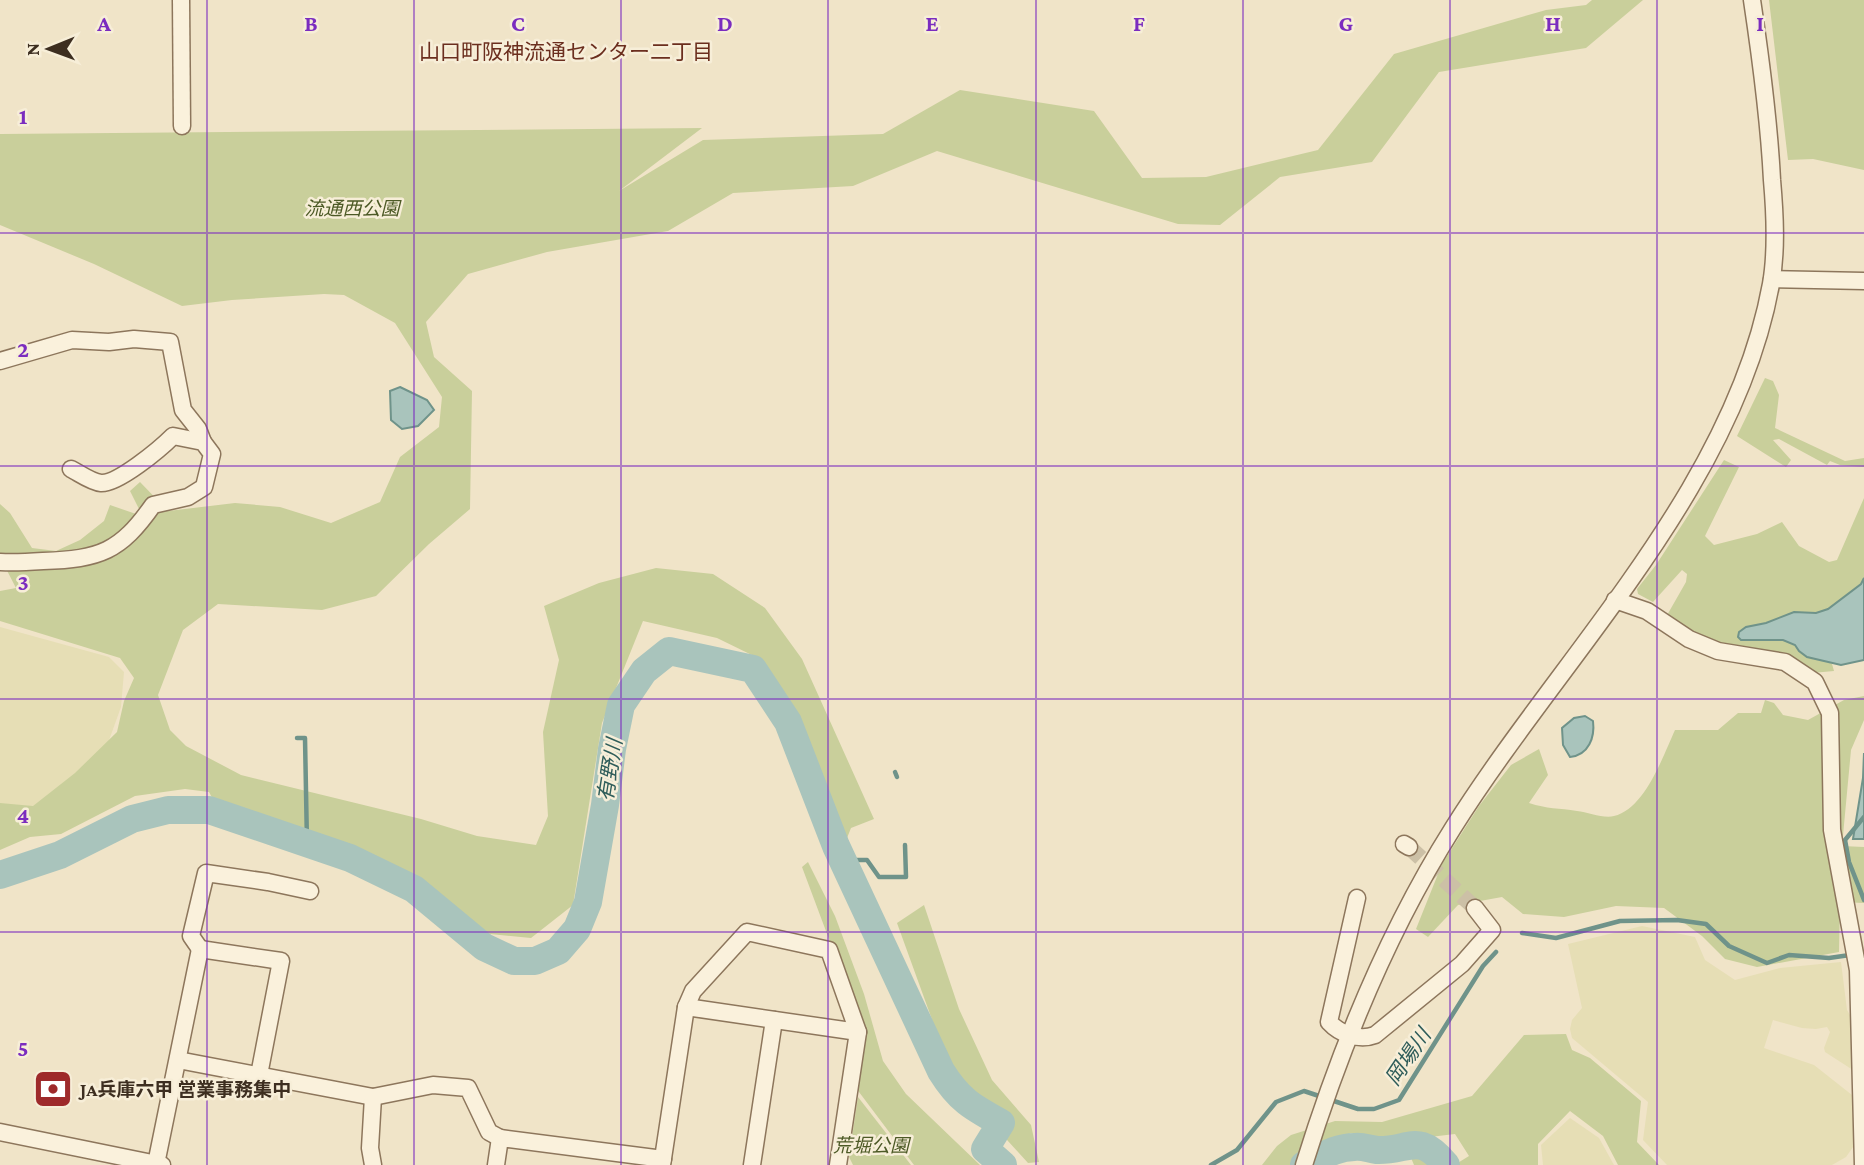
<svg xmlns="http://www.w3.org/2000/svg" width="1864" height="1165" font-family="'Crimson Pro','Noto Sans JP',serif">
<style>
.farmland{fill:#e6deb5}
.green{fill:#c9cf9b}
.water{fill:#a9c4bc;stroke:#6f938a;stroke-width:2}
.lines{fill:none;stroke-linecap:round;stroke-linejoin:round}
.stream{stroke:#6f938a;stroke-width:4.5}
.river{stroke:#a9c4bc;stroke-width:28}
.minor-tunnel{stroke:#ccc0a6;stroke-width:16;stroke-dasharray:16 8;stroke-linecap:butt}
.minor-casing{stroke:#8d765c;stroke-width:19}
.minor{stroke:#faf1dc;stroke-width:16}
.grid{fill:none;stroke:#7b2cbf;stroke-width:2;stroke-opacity:0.55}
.labels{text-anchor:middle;stroke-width:5;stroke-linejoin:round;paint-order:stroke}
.park-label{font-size:19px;font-style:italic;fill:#4d5a26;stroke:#f7eed8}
.poi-label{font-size:19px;font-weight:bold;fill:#3d2e20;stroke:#f7eed8;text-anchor:start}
.neighbourhood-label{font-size:21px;fill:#6b2e1e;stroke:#f7eed8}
.water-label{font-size:21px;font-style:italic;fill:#2f5d5a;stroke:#f7eed8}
.grid-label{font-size:23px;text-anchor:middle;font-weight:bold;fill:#7b2cbf;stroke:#f7eed8;stroke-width:5;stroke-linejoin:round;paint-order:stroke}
</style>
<rect width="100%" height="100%" fill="#f0e4c8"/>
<g class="farmland">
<path d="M0 627 109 657 124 672 121 707 103 757 40 814 0 809Z"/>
<path d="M1642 926 1695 937 1705 960 1735 980 1780 968 1841 962 1847 1010 1856 1025V1072L1825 1052 1824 1048 1830 1032 1827 1027 1816 1029 1802 1028 1773 1020 1764 1048 1814 1065 1852 1095 1856 1106 1858 1140 1846 1157 1832 1165H1667L1643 1140 1648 1102 1572 1038 1570 1029 1572 1020 1582 1008 1568 944Z"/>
<path d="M1570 1118 1599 1138 1614 1165H1543L1541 1145Z"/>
</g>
<g class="green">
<path d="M1592 0H1643L1586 48 1439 72 1372 162 1280 177 1220 225 1178 224 937 151 853 186 733 193 668 231 547 252 468 274 426 322 434 357 472 391 470 509 429 544 376 596 322 610 218 604 183 630 158 695 170 730 186 746 241 775 421 819 477 836 536 845 548 816 543 732 559 660 544 606 599 583 656 568 713 574 765 608 802 659 874 819 851 828 845 843 789 709 760 659 717 638 643 621 602 723 573 905 531 938 490 934 442 900 350 845 215 803 209 792 185 789 135 796 61 834 30 837 0 850V803L33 806 75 773 117 732 124 701 134 678 120 658 0 621V591L16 588 0 557V504L10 513 32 548 56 551 80 540 104 521 110 505 136 514 139 509 130 491 140 482 168 511 235 503 280 507 331 523 380 502 400 457 439 427 442 397 395 323 344 295 324 294 232 300 182 306 94 264 0 225V134L702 128 619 191 703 140 883 134 960 90 1094 111 1142 178 1206 177 1318 150 1394 54 1546 10 1586 5Z"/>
<path d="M1769 0H1864V170L1813 159 1788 160Z"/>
<path d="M1765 378 1773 381 1779 395 1775 428 1845 461 1864 458V467L1840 465 1830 461 1827 465 1779 439 1773 440 1791 460 1786 467 1737 436Z"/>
<path d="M1724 460 1739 467 1705 536 1714 545 1757 534 1782 522 1799 546 1829 562 1837 560 1864 498V591L1795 640 1832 664 1834 671 1812 673 1721 647 1694 637 1666 617 1686 582 1687 574 1682 570 1653 602 1638 594 1637 589 1656 565Z"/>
<path d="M1864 696V720L1851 750 1842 846 1864 847V903L1840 902 1839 952 1757 967 1725 959 1702 936 1664 908 1616 906 1564 917 1523 914 1502 897 1458 905 1428 937 1416 929 1442 864 1479 806 1511 765 1539 749 1548 775 1529 803C1547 809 1559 808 1577 811 1588 812 1604 819 1614 816 1645 809 1663 756 1675 730H1718L1738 713H1761L1765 700 1774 703 1783 715 1808 720 1844 700Z"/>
<path d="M808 862 835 916 864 994 883 1061 906 1094 980 1165H914L856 1088 863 1030 802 867Z"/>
<path d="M924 905 959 1009 992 1080 1031 1125 1039 1162 1028 1163 955 1083 897 923Z"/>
<path d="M1566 1034 1572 1050 1590 1058 1641 1101 1637 1142 1659 1165H1618L1603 1136 1570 1111 1538 1144V1165H1414L1409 1153 1436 1146 1456 1164 1469 1156 1455 1134 1379 1143 1351 1133 1293 1165H1262L1277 1146 1291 1135 1335 1121 1382 1122 1472 1096 1524 1035Z"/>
<path d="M858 1097 911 1165H853L849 1157Z"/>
</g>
<g class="water">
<path d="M400 387 427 400 434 410 418 426 402 429 391 420 390 391Z"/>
<path d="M1864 578V660L1841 665 1807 657 1799 651 1795 645 1783 640H1741L1738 637 1739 632 1746 627 1766 623 1794 612 1816 613 1828 609 1861 584Z"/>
<path d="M1585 716 1593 721C1595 737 1589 755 1570 757L1563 745 1562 728 1574 718Z"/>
<path d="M1864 753V839H1853L1863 778Z"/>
</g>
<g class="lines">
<g class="stream">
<path d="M297 738H305L307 844"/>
<path d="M895 772 897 777"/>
<path d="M1864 817 1845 840 1849 862 1864 900"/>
<path d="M846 864 854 860H867L879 877H906L905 845"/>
<path d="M1522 933 1556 938 1620 921 1677 920 1706 924 1729 946 1767 963 1789 955 1829 958 1850 955"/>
<path d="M1211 1165 1237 1150 1276 1102 1304 1091 1358 1109H1374L1399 1100 1483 966 1496 952"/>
</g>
<g class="river">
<path d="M0 875 60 855 132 819 168 810H209L350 858 414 889 484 947 514 961H535L558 951 577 929 588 902 605 805 612 749 621 705 644 671 669 651 753 669 788 722 836 846 941 1071C959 1100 972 1107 1001 1123L985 1149 1003 1165"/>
<path d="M1304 1165C1321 1157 1336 1147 1355 1147 1362 1146 1369 1149 1377 1150 1410 1151 1418 1131 1446 1165"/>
</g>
<path class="minor-tunnel" d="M1409 847 1475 908"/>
<g class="minor-casing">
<g id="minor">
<path d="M181 0 182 126"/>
<path d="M1772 279 1864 281"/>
<path d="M0 361 72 340 109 342 134 339 170 342 183 410 198 429 203 442"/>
<path d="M0 562C14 563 29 562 43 561 100 559 120 552 153 505L188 497 204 487 212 454 203 442 173 436C160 449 118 484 101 483 91 482 79 473 71 469"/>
<path d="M1615 600 1647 611 1689 639 1718 651 1785 662 1815 682 1830 713 1832 830 1858 970 1863 1165"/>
<path d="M1404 844 1409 847"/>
<path d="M1357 898 1329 1022C1340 1034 1359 1041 1375 1035L1462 964 1492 930 1475 908"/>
<path d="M200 949 191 936 206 873 268 882 310 891"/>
<path d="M686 1007 858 1032"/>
<path d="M178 1060 373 1097 433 1085 468 1088 489 1132 500 1138"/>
<path d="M0 1132 162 1165"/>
<path d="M156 1164 200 949 281 961 259 1075"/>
<path d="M373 1165 370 1148 373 1097"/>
<path d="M496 1165 500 1138 663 1159"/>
<path d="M662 1165 686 1007 693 991 747 932 829 950 858 1032 838 1165"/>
<path d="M752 1165 774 1020"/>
<path d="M1304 1165C1340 1049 1388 931 1453 828 1561 656 1734 489 1771 284 1777 250 1775 214 1772 180 1769 120 1761 60 1752 0"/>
</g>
</g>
<use href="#minor" class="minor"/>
</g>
<path class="grid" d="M207 0V1165M414 0V1165M621 0V1165M828 0V1165M1036 0V1165M1243 0V1165M1450 0V1165M1657 0V1165M0 233H1864M0 466H1864M0 699H1864M0 932H1864"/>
<defs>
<g id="bank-square" transform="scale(2.0125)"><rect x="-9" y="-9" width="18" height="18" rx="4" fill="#9e2a2b" stroke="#f7eed8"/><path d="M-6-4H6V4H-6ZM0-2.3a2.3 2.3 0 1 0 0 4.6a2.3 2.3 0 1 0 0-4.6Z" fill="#fff"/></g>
</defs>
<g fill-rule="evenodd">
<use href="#bank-square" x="53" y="1089"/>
</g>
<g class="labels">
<g class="park-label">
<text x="352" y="215">流通西公園</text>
<text x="871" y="1152">荒堀公園</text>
</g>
<g class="poi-label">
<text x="80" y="1096">JA兵庫六甲 営業事務集中</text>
</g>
<g class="neighbourhood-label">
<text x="566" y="59">山口町阪神流通センター二丁目</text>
</g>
<g class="water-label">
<text transform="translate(610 770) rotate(-81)" y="7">有野川</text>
<text transform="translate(1408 1057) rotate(-56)" y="7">岡場川</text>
</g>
</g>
<g class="grid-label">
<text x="104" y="31">A</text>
<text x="311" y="31">B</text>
<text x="518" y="31">C</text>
<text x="725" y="31">D</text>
<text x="932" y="31">E</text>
<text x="1139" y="31">F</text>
<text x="1346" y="31">G</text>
<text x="1553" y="31">H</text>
<text x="1760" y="31">I</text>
<text x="23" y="124">1</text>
<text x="23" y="357">2</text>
<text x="23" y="590">3</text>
<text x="23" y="823">4</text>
<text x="23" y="1056">5</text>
</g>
<g transform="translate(49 49) rotate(269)" stroke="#f7eed8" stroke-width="5" paint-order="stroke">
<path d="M0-5L12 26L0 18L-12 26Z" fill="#3d2e20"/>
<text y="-10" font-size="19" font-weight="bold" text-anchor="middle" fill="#3d2e20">N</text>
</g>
</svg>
